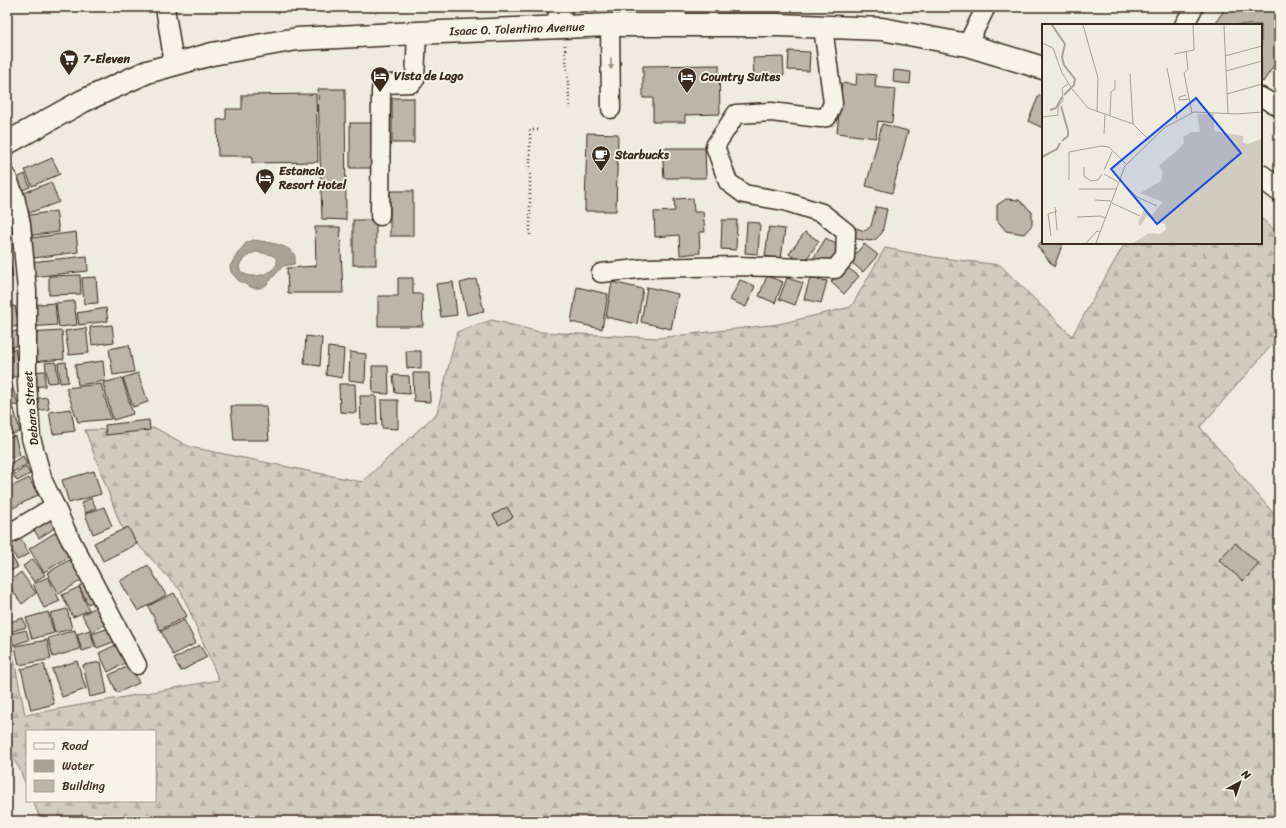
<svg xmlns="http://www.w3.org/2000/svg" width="1286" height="828" font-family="Sriracha,sans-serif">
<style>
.forest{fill:url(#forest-firs);stroke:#867a6f}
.water{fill:#aaa296;stroke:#7e7266;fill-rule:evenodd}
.building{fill:#bdb5aa;stroke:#3b2a1e}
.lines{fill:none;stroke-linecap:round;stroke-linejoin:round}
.minor-casing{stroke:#3b2a1e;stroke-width:21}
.major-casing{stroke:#3b2a1e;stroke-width:25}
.path{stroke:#3b2a1e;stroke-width:2.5;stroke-dasharray:1 3;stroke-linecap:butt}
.minor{stroke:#f7f3e8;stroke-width:18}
.major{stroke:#f7f3e8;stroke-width:22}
.oneway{fill:#998e83}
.labels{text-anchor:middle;stroke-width:3.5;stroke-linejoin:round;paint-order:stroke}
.street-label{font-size:12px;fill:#3b2a1e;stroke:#f7f3e8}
.poi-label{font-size:12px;font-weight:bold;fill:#3b2a1e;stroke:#f7f3e8;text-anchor:start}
.inset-river{fill:none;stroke:#aaa296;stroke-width:2}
.inset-road{fill:none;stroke:#a79e92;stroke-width:1}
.view{fill:#1d4ed8;fill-opacity:0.15;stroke:#1d4ed8;stroke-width:2}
.inset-edge{fill:none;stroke:#3b2a1e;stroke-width:2}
</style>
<defs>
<pattern id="forest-firs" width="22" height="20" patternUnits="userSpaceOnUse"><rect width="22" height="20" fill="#d1cbc0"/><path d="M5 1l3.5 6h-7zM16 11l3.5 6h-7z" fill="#b4aea5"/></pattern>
</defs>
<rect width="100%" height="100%" fill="#efebe0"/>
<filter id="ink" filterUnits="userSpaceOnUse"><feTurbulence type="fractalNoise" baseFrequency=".025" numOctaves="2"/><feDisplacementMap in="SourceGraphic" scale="8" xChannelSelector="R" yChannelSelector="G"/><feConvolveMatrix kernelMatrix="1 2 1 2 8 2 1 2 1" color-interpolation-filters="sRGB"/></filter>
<g filter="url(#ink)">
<path class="forest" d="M1261 218 1279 234V337L1200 427 1279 520V821H41L33 801H155V731H27V787L19 768 7 749V644L13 654 25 715 219 680 181 591 121 526 85 430 155 428 190 447 362 482 437 413 457 332 492 320 540 332 657 338 779 324 851 307 885 248 933 257 1000 265 1072 336 1125 243H1261Z"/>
<path class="water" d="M253 240C265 242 302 245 294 264L283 266 266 285 260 288H253L239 281 231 272 230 266 238 253 246 243ZM255 252C261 253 276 253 277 261 278 264 275 267 273 269 253 286 219 269 255 252Z"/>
<g class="building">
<path d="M1226 7H1279V58L1263 82 1261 81V25H1214Z"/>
<path d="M789 51 810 52 809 71 788 70Z"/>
<path d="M783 57 784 75 754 76 753 58Z"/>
<path d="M719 65 720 114 685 115V122H653V98H643V66Z"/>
<path d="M894 70 911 72 910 84 893 82Z"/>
<path d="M857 73 876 75 875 87 895 89 892 123 878 121 876 138 837 133 842 83 856 85Z"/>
<path d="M318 89H345L346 220 322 219Z"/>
<path d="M316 94 318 162 252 163V156H218L217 120 226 119V109H242V95Z"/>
<path d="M1039 95 1043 97V128L1028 121Z"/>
<rect x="392" y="98" width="22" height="45"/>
<rect x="350" y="123" width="23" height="45"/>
<path d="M882 124 908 131 892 193 866 186Z"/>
<path d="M587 133 618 134 616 211H585Z"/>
<path d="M662 148H705L706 178H664Z"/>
<path d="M52 158 60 174 32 186 25 170Z"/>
<path d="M25 174 30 187 20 191 15 179Z"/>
<path d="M51 182 59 202 29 213 21 194Z"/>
<rect x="390" y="191" width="23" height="45"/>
<path d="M693 198 694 212H703L705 232H699L700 253 680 255 679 235 655 237 654 212 675 211 674 199Z"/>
<path d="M1006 199 1019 200 1032 212V225L1024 234 1006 231 997 220V205Z"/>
<path d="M876 207 887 209 882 233 876 239 870 241 851 238 853 227 865 231 871 226Z"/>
<path d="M56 211 59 232 26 236 23 216Z"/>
<rect x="353" y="220" width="23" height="45"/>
<path d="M722 220H737L736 250 721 249Z"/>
<path d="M747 222 760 223 758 254 745 253Z"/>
<path d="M315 227H340L343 293H288L287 268 316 266Z"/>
<path d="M769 227 785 229 781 259 765 256Z"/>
<path d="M76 232 78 252 34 258 31 238Z"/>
<path d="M805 232 819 241 803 264 789 254Z"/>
<path d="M826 238 840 247 826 267 813 259Z"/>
<path d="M1043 240V243H1063L1054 267 1037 246Z"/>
<path d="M864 244 878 255 863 272 850 261Z"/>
<path d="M87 256 88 271 31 277 30 262Z"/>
<path d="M10 262 13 277 7 278V263Z"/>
<path d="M845 266 859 276 844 294 831 282Z"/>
<path d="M80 275 81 294 49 295V276Z"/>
<path d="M767 276 783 282 775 303 759 296Z"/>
<path d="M96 277 98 303 84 304 82 278Z"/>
<path d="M398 278H413V294H422L423 326H378V296H398Z"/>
<path d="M787 278 803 283 795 305 779 299Z"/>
<path d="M810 278 827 281 821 303 804 299Z"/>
<path d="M476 279 484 311 467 315 460 283Z"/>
<path d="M740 280 755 286 746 307 730 300Z"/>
<path d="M453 282 457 315 441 317 436 284Z"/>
<path d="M612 282 643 289 637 324 606 317Z"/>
<path d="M577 287 608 294 602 329 571 322Z"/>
<path d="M647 287 678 294 671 329 641 322Z"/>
<path d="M74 301 77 325 59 327 56 303Z"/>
<path d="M55 303 57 325 29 327 28 305Z"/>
<path d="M15 306 19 326 7 328V307Z"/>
<path d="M106 308 108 321 79 325 77 313Z"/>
<path d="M112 325 114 342 92 345 90 327Z"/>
<path d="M86 328 89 353 69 355 65 331Z"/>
<path d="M17 331 19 345 7 348V333Z"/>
<path d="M62 331 64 359 32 362 29 333Z"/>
<path d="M306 336 322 338 320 366 304 364Z"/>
<path d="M129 345 134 372 113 375 109 349Z"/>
<path d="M328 347 344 349 342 378 326 375Z"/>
<path d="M15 349 19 376 7 378V350Z"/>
<path d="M406 351H421V369L407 368Z"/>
<path d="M350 352 366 354 365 382 349 380Z"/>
<path d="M103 361 105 381 78 385 75 365Z"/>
<path d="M56 362 58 382 48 383 45 363Z"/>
<path d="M66 362 68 382 60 383 58 363Z"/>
<path d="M372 366H388L389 394 373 393Z"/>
<path d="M45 371V386L29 387 28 372Z"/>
<path d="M138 373 148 402 133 407 123 378Z"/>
<path d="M413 373H429L430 402 414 401Z"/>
<path d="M393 375 409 376 410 394 395 393Z"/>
<path d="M10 378 18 405 7 406V379Z"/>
<path d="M122 378 133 414 113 420 103 383Z"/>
<path d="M101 384 111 419 78 422 66 388Z"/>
<path d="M339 384H355L356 413 340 412Z"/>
<path d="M360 396H376L377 425 361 424Z"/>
<path d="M47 397 49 409 35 411 33 399Z"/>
<path d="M381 400H398V429L382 428Z"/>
<path d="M231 406H266L269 440H234Z"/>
<path d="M14 409 20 432 7 435V410Z"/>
<path d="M71 409 75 431 53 434 49 412Z"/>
<path d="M149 420 150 430 106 435 105 425Z"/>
<path d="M15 436 20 455 7 459V438Z"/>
<path d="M23 456 27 464 11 473 7 465Z"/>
<path d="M26 467 30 474 17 481 13 475Z"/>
<path d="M94 471 101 494 69 503 62 480Z"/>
<path d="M29 478 38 495 11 509 7 502V489Z"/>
<path d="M91 498 96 508 86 513 81 503Z"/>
<path d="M104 507 112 526 93 534 85 514Z"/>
<path d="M507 507 513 517 499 525 493 515Z"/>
<path d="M52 509 61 524 39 538 30 523Z"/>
<path d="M128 527 137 544 103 561 94 543Z"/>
<path d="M61 529 75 553 44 572 29 549Z"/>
<path d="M21 539 29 554 17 560 9 545Z"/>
<path d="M1235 543 1259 564 1243 581 1219 560Z"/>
<path d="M7 549 18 567 7 573Z"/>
<path d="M76 556 88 576 59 594 47 573Z"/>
<path d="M33 559 45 575 34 582 23 566Z"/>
<path d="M148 565 166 595 138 611 120 581Z"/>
<path d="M21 572 36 593 22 604 7 583Z"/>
<path d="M48 577 60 601 44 608 33 584Z"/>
<path d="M91 581 100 599 88 604 79 586Z"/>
<path d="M79 587 89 610 73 617 62 595Z"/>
<path d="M174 593 187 616 160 630 148 606Z"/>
<path d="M99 605 109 622 92 632 82 615Z"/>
<path d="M67 609 72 629 55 633 50 613Z"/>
<path d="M48 612 54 633 32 639 26 618Z"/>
<path d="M23 618 26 627 10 632 7 623Z"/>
<path d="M184 620 196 643 173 655 161 631Z"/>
<path d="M114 626 119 640 97 648 92 634Z"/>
<path d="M26 630 29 640 13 645 10 634Z"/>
<path d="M75 630 80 649 53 657 48 638Z"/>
<path d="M90 630 95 647 82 651 77 634Z"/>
<path d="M47 640 51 659 19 665 15 646Z"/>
<path d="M122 642 131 660 108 672 99 653Z"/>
<path d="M199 645 207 657 181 671 174 659Z"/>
<path d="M77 661 86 689 62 697 52 669Z"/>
<path d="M101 662 107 693 90 697 83 665Z"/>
<path d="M44 664 54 704 31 710 21 669Z"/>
<path d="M131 665 139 683 117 693 109 675Z"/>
</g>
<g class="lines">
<g class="minor-casing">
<g id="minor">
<path d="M165 7 174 64"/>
<path d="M610 25 611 109"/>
<path d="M670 25 678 7"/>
<path d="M1184 25 1194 7"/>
<path d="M967 45 986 7"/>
<path d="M1261 97 1279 107"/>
<path d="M7 177 15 197 21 224 27 291V384L31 438 43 481 55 506 67 533 137 665"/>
<path d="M380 216 381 90 385 84 412 83 415 79 417 33"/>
<path d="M601 273 647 268 737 266 835 269 845 257 846 232 822 213 784 201 744 194 728 182 715 146 736 114 771 112 820 118 827 117 833 103 823 27"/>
<path d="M7 535 55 506"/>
</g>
</g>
<g class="major-casing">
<g id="major">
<path d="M559 27 560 7"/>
<path d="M7 143 83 101 147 72 212 54 297 39 417 33 610 25H778L882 29 967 45 1043 68"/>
<path d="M1261 176 1279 190"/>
</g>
</g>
<g class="path">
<path d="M565 45 570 109"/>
<path d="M530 235V130H539"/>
</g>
<use href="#minor" class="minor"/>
<use href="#major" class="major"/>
</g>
<defs><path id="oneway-solid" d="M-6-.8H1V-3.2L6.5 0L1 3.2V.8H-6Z"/></defs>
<use class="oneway" href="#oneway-solid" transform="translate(611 64) rotate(90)"/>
</g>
<defs>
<g id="supermarket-pin" transform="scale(1)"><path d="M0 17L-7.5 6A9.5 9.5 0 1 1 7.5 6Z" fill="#3b2a1e" stroke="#f7f3e8"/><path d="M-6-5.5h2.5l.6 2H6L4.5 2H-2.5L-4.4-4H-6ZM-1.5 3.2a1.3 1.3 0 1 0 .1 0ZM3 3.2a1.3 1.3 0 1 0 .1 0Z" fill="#fff"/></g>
<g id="hotel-pin" transform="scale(1)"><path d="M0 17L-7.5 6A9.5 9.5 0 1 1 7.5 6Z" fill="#3b2a1e" stroke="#f7f3e8"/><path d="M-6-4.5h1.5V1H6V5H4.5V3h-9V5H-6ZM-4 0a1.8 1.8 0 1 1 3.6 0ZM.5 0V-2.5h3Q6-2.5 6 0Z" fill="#fff"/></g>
<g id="cafe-pin" transform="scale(1)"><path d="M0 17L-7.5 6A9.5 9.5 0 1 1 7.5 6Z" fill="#3b2a1e" stroke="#f7f3e8"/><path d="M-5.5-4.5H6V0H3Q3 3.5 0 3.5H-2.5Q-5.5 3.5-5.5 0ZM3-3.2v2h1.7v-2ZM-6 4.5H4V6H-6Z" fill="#fff"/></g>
</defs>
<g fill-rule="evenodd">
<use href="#supermarket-pin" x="69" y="59"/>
<use href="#hotel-pin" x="380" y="76"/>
<use href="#hotel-pin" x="687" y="77"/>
<use href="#cafe-pin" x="601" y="155"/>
<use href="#hotel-pin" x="265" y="178"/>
</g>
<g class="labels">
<g class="street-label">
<text transform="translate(517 29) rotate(-2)" y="4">Isaac O. Tolentino Avenue</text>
<text transform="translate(31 408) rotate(-95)" y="4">Debara Street</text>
</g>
<g class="poi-label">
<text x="83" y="63">7-Eleven</text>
<text x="394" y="80">Vista de Lago</text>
<text x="701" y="81">Country Suites</text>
<text x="615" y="159">Starbucks</text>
<text x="279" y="175">Estancia<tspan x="279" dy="14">Resort Hotel</tspan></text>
</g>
</g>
<g transform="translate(1042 24)">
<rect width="220" height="220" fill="#efebe0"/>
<path d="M155 90H172V107L201 112V118L205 120 220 115V219H91L107 209 118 210 124 206 123 200 105 192 98 202 96 199 102 186 110 191 121 178 98 169 119 157 121 148 117 142 138 124 142 119 141 113 150 108H158Z" fill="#d1cbc0"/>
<path class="inset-river" d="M10 1 23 20 20 33 22 41 33 55 32 61 22 71M19 82 26 107V112L20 117M8 86 14 84 20 73M0 133 15 125 18 119"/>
<path class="inset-road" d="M41 1 56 54 55 88M182 1 186 89M0 19 11 24 20 49 29 63M144 28 146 45 142 49 150 89M132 30 152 26 151 1M183 32 220 22M125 44 135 95M184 47 220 37M88 50 91 100M30 65 46 84 91 100 107 116M185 70 220 60M144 71 137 73V76L147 75M68 91 69 68 73 65V56M0 93 16 91V83L21 76 20 64 26 60M62 110 63 91M59 122 67 123 84 140M42 143V152L49 157 56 156 60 150M62 146 70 128M62 150 76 158M27 156V128L59 122M78 156 95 173 115 182M37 165H74M53 176 69 177M70 179 98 192M13 183 15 206M35 193 59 192 63 194M9 212 6 190 15 187M44 219 55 207 58 208M54 219 83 142 122 104 152 88 194 90 220 88"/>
<path class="view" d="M154 74 199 129 115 200 69 145Z"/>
<rect width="220" height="220" class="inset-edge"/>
</g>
<rect width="1286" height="828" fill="none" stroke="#f7f3e8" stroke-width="24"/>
<rect x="12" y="12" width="1262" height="804" fill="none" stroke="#3b2a1e" stroke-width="1.5" filter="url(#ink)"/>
<rect x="26" y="730" width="130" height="72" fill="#f7f3e8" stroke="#aca397"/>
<rect x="34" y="743" width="20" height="6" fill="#f7f3e8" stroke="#aca397"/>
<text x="62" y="750" font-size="12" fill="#3b2a1e">Road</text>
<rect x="34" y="760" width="20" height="12" fill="#aaa296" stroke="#aca397"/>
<text x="62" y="770" font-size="12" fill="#3b2a1e">Water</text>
<rect x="34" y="780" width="20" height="12" fill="#bdb5aa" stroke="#aca397"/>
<text x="62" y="790" font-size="12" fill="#3b2a1e">Building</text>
<g transform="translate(1240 782) rotate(40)" stroke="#f7f3e8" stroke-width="3" paint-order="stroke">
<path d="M0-3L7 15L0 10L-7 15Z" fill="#3b2a1e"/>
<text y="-6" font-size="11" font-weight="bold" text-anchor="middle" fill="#3b2a1e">N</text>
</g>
</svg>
